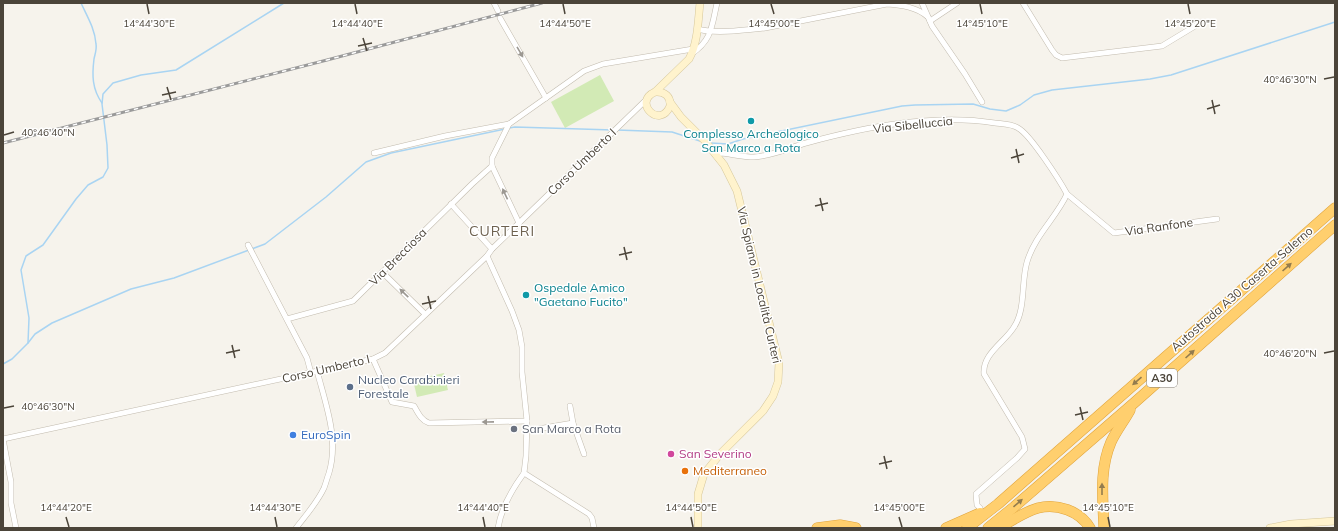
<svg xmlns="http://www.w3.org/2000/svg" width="1338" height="531" font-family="Mulish,sans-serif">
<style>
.green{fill:#d2eab5}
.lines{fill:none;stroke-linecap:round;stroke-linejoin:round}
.stream{stroke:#a9d4f2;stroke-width:1.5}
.street-casing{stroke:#c2bbae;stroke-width:6}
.secondary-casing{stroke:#d6c79b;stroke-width:8}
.highway-casing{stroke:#e0a43c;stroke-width:11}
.street{stroke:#fff;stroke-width:5}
.secondary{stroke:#fff3cd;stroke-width:7}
.highway{stroke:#ffcf6e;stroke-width:10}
.rail-casing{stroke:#9a9a9a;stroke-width:3}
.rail{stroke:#fff;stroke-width:1.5;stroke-dasharray:4.5;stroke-linecap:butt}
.oneway{fill:#9c9892}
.oneway2{fill:#937c4e}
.ticks{fill:none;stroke:#4b4439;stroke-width:1.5}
.culture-dot{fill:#0f9aa8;stroke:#fff;stroke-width:1.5}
.service-dot{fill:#5c6f8a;stroke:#fff;stroke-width:1.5}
.worship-dot{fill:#6b7280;stroke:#fff;stroke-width:1.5}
.shop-dot{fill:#3f7fe0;stroke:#fff;stroke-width:1.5}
.hotel-dot{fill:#d1479c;stroke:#fff;stroke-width:1.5}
.food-dot{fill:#e8710a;stroke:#fff;stroke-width:1.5}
.labels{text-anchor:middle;stroke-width:3;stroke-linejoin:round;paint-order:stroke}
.shield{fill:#fff;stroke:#817c74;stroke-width:1}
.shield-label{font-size:11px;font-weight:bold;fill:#4b4439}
.street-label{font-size:12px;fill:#4b4439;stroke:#fff}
.culture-label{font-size:12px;fill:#0d838f;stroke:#fff}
.service-label{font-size:12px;fill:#4e5e75;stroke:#fff;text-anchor:start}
.worship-label{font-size:12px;fill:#5b616d;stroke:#fff;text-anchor:start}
.shop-label{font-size:12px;fill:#366cbe;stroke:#fff;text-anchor:start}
.hotel-label{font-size:12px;fill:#b23c85;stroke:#fff;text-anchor:start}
.food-label{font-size:12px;fill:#c56008;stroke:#fff;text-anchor:start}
.quarter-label{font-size:14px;letter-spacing:1px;fill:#6e6250;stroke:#fff}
.ticks-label{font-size:10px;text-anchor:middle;fill:#4b4439;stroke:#fff;stroke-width:3;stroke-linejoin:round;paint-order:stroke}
</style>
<rect width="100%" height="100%" fill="#f6f3ec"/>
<g class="green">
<path d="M600 75 614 101 565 128 551 102Z"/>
<path d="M444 373 448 390 417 397 413 380Z"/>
</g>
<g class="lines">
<g class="stream">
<path d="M81 3C87 16 95 29 96 44 97 49 95 54 94 59 92 75 92 89 102 103"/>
<path d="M509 128 515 127 613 130"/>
<path d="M617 130 672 132 703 142"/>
<path d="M711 143 728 144 743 139 902 106 915 105 973 104 990 109 1006 111 1020 105 1034 95 1052 90 1150 79 1171 75 1335 22"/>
<path d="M28 343 35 334 52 323 131 289 174 278 265 244 326 197 366 162 391 153 505 129"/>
<path d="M3 364 12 359 28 343 29 318 21 270 26 256 43 245 76 199 88 185 103 177 108 168 107 145 102 104 103 94 113 83 141 75 176 70 284 3"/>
</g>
<g class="street-casing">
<g id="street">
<path d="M494 3 498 11"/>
<path d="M922 3 932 26 965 74 982 102"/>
<path d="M1023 3 1052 50 1056 55 1062 58 1162 46 1200 23"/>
<path d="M500 18 546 98"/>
<path d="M930 21 957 3"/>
<path d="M697 29C715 34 746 30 765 28L887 4C901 5 917 7 928 17"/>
<path d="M691 54C712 41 712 25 717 3"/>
<path d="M374 153 445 136 509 124"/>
<path d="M717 155 721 153C731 154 743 157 754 157 772 156 789 148 806 143 865 127 934 113 995 123 1002 124 1012 124 1018 128 1030 134 1060 181 1067 194 1056 218 1035 235 1027 262 1021 282 1026 309 1014 327 1005 342 982 354 984 374L1022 437 1025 449 1017 458 976 494 977 505 980 508"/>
<path d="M1067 194 1114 233 1217 219"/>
<path d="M451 204 492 249"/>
<path d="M519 223 492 166V158L509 124 584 71 603 64 693 49"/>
<path d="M248 245 307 358 311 373"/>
<path d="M487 256 512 311 519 330 522 347V372L527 421 526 456 524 473 589 514 592 518 594 528"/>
<path d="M382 272 425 314"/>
<path d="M287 319 353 301 472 184 492 166"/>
<path d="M373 359 392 402 414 406C418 413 421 420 429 423L527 421"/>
<path d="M570 406 573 423 584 454"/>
<path d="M526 431 573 423"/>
<path d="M3 439 373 359 385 353 487 256 492 249 519 223 647 99"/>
<path d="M3 439 11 482V503L16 528"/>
<path d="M296 528C306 515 317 503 324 488 326 483 327 478 329 473 339 439 326 405 317 371"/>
<path d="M498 528C501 509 513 488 524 473"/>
</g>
</g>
<g class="secondary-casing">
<g id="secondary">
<path d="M655 92C665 91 671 97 670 106 660 130 632 102 655 92L689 59C698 43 698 21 700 3"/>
<path d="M670 102 681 117 705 141 716 155 724 165 737 191 779 363 778 382 773 396 763 411 721 453 704 474 698 494V528"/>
<path d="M1270 528 1291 524 1335 521"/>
</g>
</g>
<g class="highway-casing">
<g id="highway">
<path d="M817 528 840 525 856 528"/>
<path d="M946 528 980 513"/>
<path d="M967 528 998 504 1335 208"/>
<path d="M988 528 1014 507 1134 403 1335 225"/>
<path d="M999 528C1011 521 1024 512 1038 508 1057 503 1080 511 1090 528"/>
<path d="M1104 528C1103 499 1099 470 1111 442 1116 431 1124 421 1130 410"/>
</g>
</g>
<use href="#street" class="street"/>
<use href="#secondary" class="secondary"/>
<use href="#highway" class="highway"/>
<g class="rail-casing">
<path id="rail" d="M3 143 327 60 542 3"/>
</g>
<use href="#rail" class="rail"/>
</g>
<defs><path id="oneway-solid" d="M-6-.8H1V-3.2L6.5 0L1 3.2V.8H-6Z"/></defs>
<g class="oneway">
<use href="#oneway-solid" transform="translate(520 52) rotate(60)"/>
<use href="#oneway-solid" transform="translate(505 194) rotate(-115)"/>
<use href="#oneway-solid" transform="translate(404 293) rotate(-136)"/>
<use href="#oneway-solid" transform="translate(488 422) rotate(179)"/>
</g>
<g class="oneway2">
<use href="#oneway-solid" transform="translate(1287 267) rotate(-42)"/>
<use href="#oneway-solid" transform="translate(1190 354) rotate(-42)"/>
<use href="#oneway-solid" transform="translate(1137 381) rotate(139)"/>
<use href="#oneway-solid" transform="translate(1102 489) rotate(-90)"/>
<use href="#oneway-solid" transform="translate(1018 503) rotate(-41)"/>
</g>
<path class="ticks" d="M147 4 149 14M355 4 357 14M563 4 565 14M771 4 774 14M980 4 982 14M1188 4 1190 14M363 38 367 51M358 46 372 43M1324 79 1334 77M167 87 171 100M162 95 176 92M1212 100 1215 114M1207 109 1220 105M4 135 14 132M1016 149 1019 163M1011 158 1024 154M820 198 823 211M815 206 828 203M624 247 627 260M619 255 632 252M428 296 431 309M422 304 436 301M232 345 235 358M226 353 240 350M1324 353 1334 351M1080 407 1083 420M4 408 14 406M1075 415 1088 412M884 456 887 469M879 464 892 461M66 517 69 527M275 517 277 527M483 517 485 527M691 517 693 527M899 517 902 527M1108 517 1110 527"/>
<g class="culture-dot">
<circle cx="751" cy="121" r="4"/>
<circle cx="526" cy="295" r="4"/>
</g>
<circle class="service-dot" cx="350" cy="387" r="4"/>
<circle class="worship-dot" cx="514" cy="429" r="4"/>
<circle class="shop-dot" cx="293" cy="435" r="4"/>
<circle class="hotel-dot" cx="671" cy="454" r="4"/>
<circle class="food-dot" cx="685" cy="471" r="4"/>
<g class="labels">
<rect class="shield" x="1147" y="369" width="30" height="18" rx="3"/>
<g class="shield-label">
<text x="1162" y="382">A30</text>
</g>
<g class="street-label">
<text transform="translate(913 125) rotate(-6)" y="4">Via Sibelluccia</text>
<text transform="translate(582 162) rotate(-44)" y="4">Corso Umberto I</text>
<text transform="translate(1159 227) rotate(-8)" y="4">Via Ranfone</text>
<text transform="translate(398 257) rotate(-45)" y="4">Via Brecciosa</text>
<text transform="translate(759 285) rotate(77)" y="4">Via Spiano in Località Curteri</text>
<text transform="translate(1242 289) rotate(-41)" y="4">Autostrada A30 Caserta-Salerno</text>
<text transform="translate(326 369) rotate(-13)" y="4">Corso Umberto I</text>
</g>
<g class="culture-label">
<text x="751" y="138">Complesso Archeologico<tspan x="751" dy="14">San Marco a Rota</tspan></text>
<text x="534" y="292" text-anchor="start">Ospedale Amico<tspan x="534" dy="14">"Gaetano Fucito"</tspan></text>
</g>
<g class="service-label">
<text x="358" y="384">Nucleo Carabinieri<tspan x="358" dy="14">Forestale</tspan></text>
</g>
<g class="worship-label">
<text x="522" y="433">San Marco a Rota</text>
</g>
<g class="shop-label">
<text x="301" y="439">EuroSpin</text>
</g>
<g class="hotel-label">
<text x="679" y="458">San Severino</text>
</g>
<g class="food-label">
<text x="693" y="475">Mediterraneo</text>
</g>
<g class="quarter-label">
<text x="502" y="236">CURTERI</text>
</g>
</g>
<g class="ticks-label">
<text x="149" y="27">14°44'30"E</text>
<text x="357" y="27">14°44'40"E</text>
<text x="565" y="27">14°44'50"E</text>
<text x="774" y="27">14°45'00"E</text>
<text x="982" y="27">14°45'10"E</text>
<text x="1190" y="27">14°45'20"E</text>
<text x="1290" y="83">40°46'30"N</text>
<text x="48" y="136">40°46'40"N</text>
<text x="1290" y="357">40°46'20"N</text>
<text x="48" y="410">40°46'30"N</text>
<text x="66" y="511">14°44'20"E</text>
<text x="275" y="511">14°44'30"E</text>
<text x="483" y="511">14°44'40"E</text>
<text x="691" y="511">14°44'50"E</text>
<text x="899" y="511">14°45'00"E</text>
<text x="1108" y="511">14°45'10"E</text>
</g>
<rect width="1338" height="531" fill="none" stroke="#4b4439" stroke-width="8"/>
</svg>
